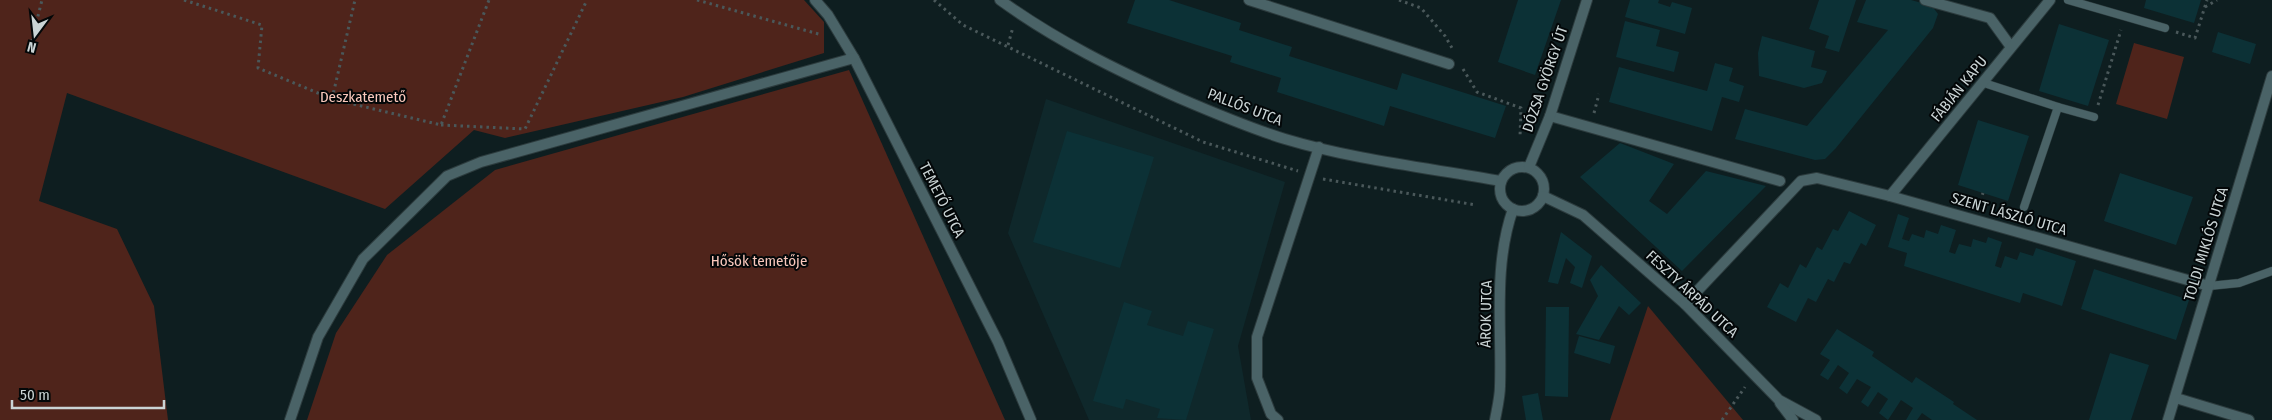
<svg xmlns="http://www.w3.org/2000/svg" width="2272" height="420" font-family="'Fira Sans Condensed',sans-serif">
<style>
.built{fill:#0f282b}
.green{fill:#4f241b}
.building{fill:#0c3136}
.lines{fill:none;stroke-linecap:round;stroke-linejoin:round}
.service-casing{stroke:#2c3b3d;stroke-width:9}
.minor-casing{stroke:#2c3b3d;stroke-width:12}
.path{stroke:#4a585a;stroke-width:3;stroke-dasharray:2.5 4;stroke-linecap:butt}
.service{stroke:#4a6367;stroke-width:8}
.minor{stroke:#4a6367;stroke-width:10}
.labels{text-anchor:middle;stroke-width:4;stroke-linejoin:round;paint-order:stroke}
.street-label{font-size:15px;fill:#cad4d5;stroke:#030708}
.park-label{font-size:15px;fill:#fac8bc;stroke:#030708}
</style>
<rect width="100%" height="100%" fill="#0e1e20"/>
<path class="built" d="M1046 99 1285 182 1238 346 1251 420H1089L1008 233Z"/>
<g class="green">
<path d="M0 0H804L824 22V53L683 97 505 138 474 130 385 209 67 93 39 201 117 229 154 306 168 420H0Z"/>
<path d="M2134 43 2184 57 2167 119 2116 104Z"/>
<path d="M849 70 1005 420H307L336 333 387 255 495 170Z"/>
<path d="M1648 306 1743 420H1610Z"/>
</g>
<g class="building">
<path d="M1135 0H1169L1241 23 1239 30 1292 47 1289 56 1397 90 1402 73 1506 106 1495 138 1390 106 1384 126 1277 92 1281 78 1230 62 1232 56 1127 23Z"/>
<path d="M1518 0H1561L1535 75 1498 62Z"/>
<path d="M1630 0H1659L1658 3 1670 7 1672 2 1692 8 1685 34 1625 17Z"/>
<path d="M1819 0H1856L1839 52 1825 48 1829 36 1809 29Z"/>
<path d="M1866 0H1911L1932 6 1938 14 1933 28 1836 148 1825 159 1815 160 1735 139 1745 109 1807 126 1888 30 1857 22Z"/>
<path d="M2146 0H2201L2194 23 2144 8Z"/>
<path d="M1625 21 1660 30 1656 46 1679 52 1674 72 1616 57Z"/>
<path d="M2059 24 2109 40 2088 106 2039 91Z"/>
<path d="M2218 32 2256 44 2250 64 2212 52Z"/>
<path d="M1762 36 1815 51 1811 67 1827 71 1822 83 1804 88 1759 76 1758 53Z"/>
<path d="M1715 63 1733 68 1729 81 1744 86 1739 102 1722 97 1712 131 1609 102 1619 67 1707 91Z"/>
<path d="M1978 120 2029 136 2008 201 1958 185Z"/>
<path d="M1067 131 1154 157 1120 268 1033 242Z"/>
<path d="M1620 143 1674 164 1649 201 1667 214 1706 171 1766 186 1682 271 1580 177Z"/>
<path d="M2120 173 2193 197 2176 245 2104 221Z"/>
<path d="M1849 211 1876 225 1866 246 1861 243 1850 264 1844 262 1834 282 1828 279 1816 302 1808 298 1796 322 1767 307 1780 283 1788 288 1800 264 1806 268 1817 247 1822 250 1833 229 1838 231Z"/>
<path d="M1898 214 1909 218 1902 239 1909 241 1912 234 1924 238 1926 230 1938 234 1941 225 1956 230 1949 252 1955 254 1959 244 1971 247 1973 239 1986 243 1988 237 2002 242 1995 266 2001 268 2005 256 2017 260 2020 252 2033 256 2036 248 2076 261 2062 306 2023 293 2020 303 1904 266 1907 253 1888 247Z"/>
<path d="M1561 232 1592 256 1582 288 1570 283 1575 267 1566 258 1558 284 1548 282Z"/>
<path d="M1601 265 1641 303 1629 315 1619 306 1599 340 1576 334 1598 296 1590 280Z"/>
<path d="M2094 269 2189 300 2176 340 2081 309Z"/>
<path d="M1124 302 1152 311 1147 325 1183 336 1188 321 1214 329 1186 420 1157 418 1160 409 1126 399 1123 409 1093 401Z"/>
<path d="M1546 307H1569L1568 397 1545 396Z"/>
<path d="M1837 329 1874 352 1872 356 1912 383 1916 377 1954 402 1953 404 1977 420H1932L1922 413 1917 420H1906L1913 408 1901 400 1888 420 1879 413 1888 399 1878 392 1868 407 1861 402 1871 387 1857 379 1847 394 1839 388 1849 373 1838 365 1828 380 1820 375 1830 360 1820 354Z"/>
<path d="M1579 336 1615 346 1610 364 1574 353Z"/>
<path d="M2110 353 2149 365 2131 420H2089Z"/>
<path d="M1538 393 1543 420H1526L1522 396Z"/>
</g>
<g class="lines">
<g class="service-casing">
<g id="service">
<path d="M2068 0 2165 28"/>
<path d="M1984 83 2058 107 2024 207"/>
<path d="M2058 107 2094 117"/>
<path d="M2209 286 2239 283 2272 271"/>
</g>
</g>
<g class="minor-casing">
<g id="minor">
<path d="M815 0 828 15 854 58 998 342 1031 420"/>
<path d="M1000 0C1057 41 1116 70 1179 98 1214 113 1249 128 1285 139 1355 160 1429 168 1501 181"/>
<path d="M1249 0 1449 64"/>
<path d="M1925 0 1990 18 2011 47"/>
<path d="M1550 116 1780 181"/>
<circle cx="1522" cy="189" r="22"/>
<path d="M1529 167 1550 116 1587 0"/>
<path d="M1543 196 1583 215 1685 304 1779 400 1816 420"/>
<path d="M1890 196 2050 0"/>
<path d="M1685 304 1801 181 1817 178 1890 196 2209 286"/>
<path d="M2176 398 2249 420"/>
<path d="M1780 403 1793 420"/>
<path d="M290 420 318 337 363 259 447 176 481 162 854 58"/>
<path d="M1278 420 1271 414 1257 378V337L1319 147"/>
<path d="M1495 420C1497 409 1500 397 1500 386 1502 327 1493 266 1513 209"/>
<path d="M2168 420 2272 76"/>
</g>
</g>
<g class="path">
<path d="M184 0 262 25 258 68 332 99 441 125 489 0"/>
<path d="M697 0 822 35"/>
<path d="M934 0 963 25 1203 142 1298 171"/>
<path d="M1399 0 1421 8 1445 36 1452 48"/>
<path d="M2205 7 2217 0"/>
<path d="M2176 32 2195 38 2207 0"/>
<path d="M1008 45 1013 27"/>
<path d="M30 48 42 0"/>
<path d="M1463 69 1477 92 1521 108 1520 137"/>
<path d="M332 99 355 0"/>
<path d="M2098 105 2121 30"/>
<path d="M1594 113 1599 94"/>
<path d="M441 125 525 129 587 0"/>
<path d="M1323 179 1476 205"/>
<path d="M1978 207 1983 193"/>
<path d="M1722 420 1745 387"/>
</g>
<use href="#service" class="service"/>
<use href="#minor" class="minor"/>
</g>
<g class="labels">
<g class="street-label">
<text transform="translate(1545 79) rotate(-71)" y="5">DÓZSA GYÖRGY ÚT</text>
<text transform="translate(1959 89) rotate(-51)" y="5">FÁBIÁN KAPU</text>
<text transform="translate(1245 107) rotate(21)" y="5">PALLÓS UTCA</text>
<text transform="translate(942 200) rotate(63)" y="5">TEMETŐ UTCA</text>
<text transform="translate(2009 214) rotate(16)" y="5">SZENT LÁSZLÓ UTCA</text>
<text transform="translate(2206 244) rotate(-73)" y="5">TOLDI MIKLÓS UTCA</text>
<text transform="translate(1692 294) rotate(43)" y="5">FESZTY ÁRPÁD UTCA</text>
<text transform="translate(1486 314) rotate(-89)" y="5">ÁROK UTCA</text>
</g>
<g class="park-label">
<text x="363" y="102">Deszkatemető</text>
<text x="759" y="266">Hősök temetője</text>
</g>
</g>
<g transform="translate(35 35) rotate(195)" stroke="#030708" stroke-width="4" paint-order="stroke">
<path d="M0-4L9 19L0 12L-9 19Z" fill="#cad4d5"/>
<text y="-8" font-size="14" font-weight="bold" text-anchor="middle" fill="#cad4d5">N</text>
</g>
<path d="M12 400v8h152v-8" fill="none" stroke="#cad4d5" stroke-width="2.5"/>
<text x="20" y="400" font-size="15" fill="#cad4d5" stroke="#030708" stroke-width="4" paint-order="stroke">50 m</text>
</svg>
